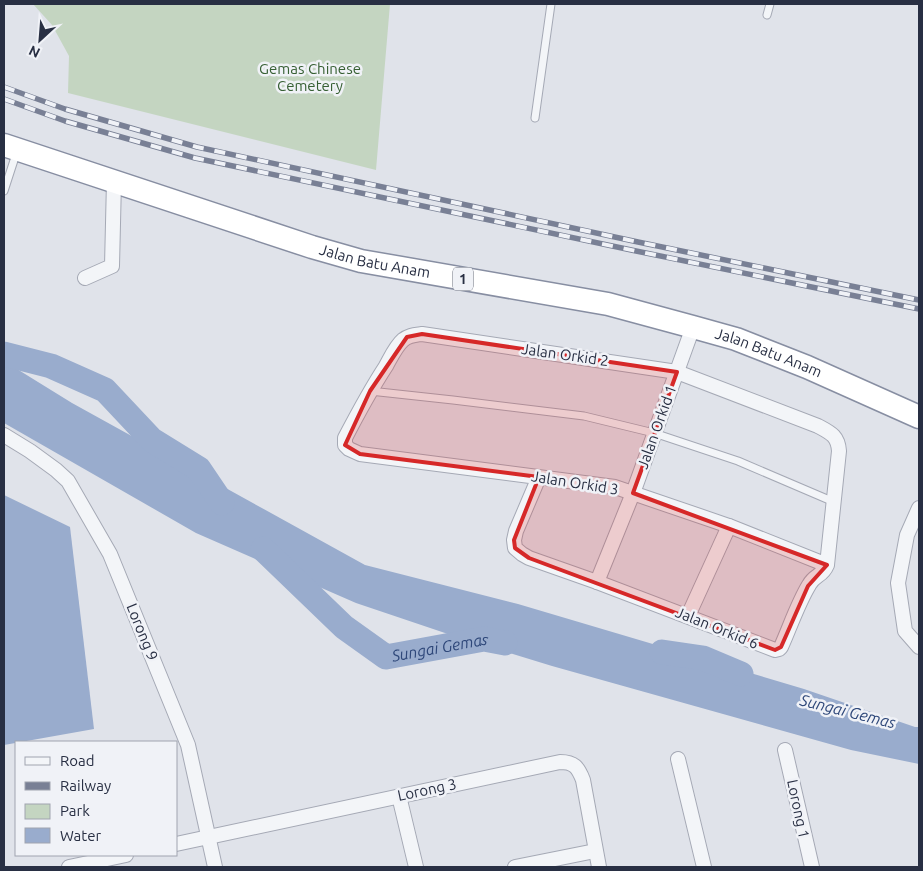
<svg xmlns="http://www.w3.org/2000/svg" width="923" height="871" font-family="Ubuntu,sans-serif">
<style>
.green{fill:#c4d5c1}
.water{fill:#99accd}
.lines{fill:none;stroke-linecap:round;stroke-linejoin:round}
.river{stroke:#99accd;stroke-width:25}
.service-casing{stroke:#a5a9b5;stroke-width:9}
.minor-casing{stroke:#a5a9b5;stroke-width:16}
.trunk-casing{stroke:#878ea2;stroke-width:25}
.service{stroke:#f3f5f8;stroke-width:7}
.minor{stroke:#f3f5f8;stroke-width:14}
.trunk{stroke:#fff;stroke-width:22}
.rail-casing{stroke:#798095;stroke-width:5.5}
.rail{stroke:#f0f2f7;stroke-width:4;stroke-dasharray:11;stroke-linecap:butt}
.marked{fill:#d62828;fill-opacity:0.2;stroke:#d62828;stroke-width:4;stroke-linejoin:round}
.labels{text-anchor:middle;stroke-width:5;stroke-linejoin:round;paint-order:stroke}
.shield{fill:#f0f2f7;stroke:#646a79;stroke-width:1}
.shield-label{font-size:14px;font-weight:bold;fill:#282f43}
.park-label{font-size:15px;fill:#376034;stroke:#f0f2f7}
.street-label{font-size:15px;fill:#282f43;stroke:#f0f2f7}
.water-label{font-size:16px;font-style:italic;fill:#2f487a;stroke:#f0f2f7}
</style>
<rect width="100%" height="100%" fill="#e0e3ea"/>
<path class="green" d="M33 4H390L376 170 68 93 69 56 52 25Z"/>
<g class="water">
<path d="M4 361 72 403 365 565 518 604 804 689 915 727H919V764L851 750 552 666 445 633 356 603 196 533 4 423Z"/>
<path d="M4 495 70 527 94 729 4 745Z"/>
</g>
<g class="lines">
<g class="river">
<path d="M4 354 51 366 105 390 152 440 199 469 222 503"/>
<path id="s1" d="M263 549 344 627 386 657 484 639 505 643"/>
<path d="M662 652 703 658 741 674"/>
</g>
<g class="service-casing">
<g id="service">
<path d="M767 15 770 4"/>
<path d="M535 118 551 4"/>
<path d="M4 191 17 151"/>
<path d="M370 391 453 400 584 416 654 433 738 461 834 502"/>
</g>
</g>
<g class="minor-casing">
<g id="minor">
<path d="M85 278 112 266 114 181"/>
<path d="M4 435 30 451 56 470 68 481 110 554 188 745 215 867"/>
<path d="M539 477 516 531 514 540 515 548 522 554 529 558 597 582 775 650 779 649 781 647C790 627 798 603 809 585 815 574 822 577 827 565L839 451C838 436 831 433 818 426L677 372 422 334C415 335 409 335 403 340 396 346 391 357 386 366 371 389 358 413 345 438V445L349 449 360 454 615 487 729 526 827 565"/>
<path d="M919 508 907 535 898 583 905 631 919 647"/>
<path d="M597 582 633 493 693 327"/>
<path d="M688 616 729 526"/>
<path d="M785 750 812 867"/>
<path d="M678 759 704 867"/>
<path d="M399 796 416 867"/>
<path d="M176 844 560 762C574 762 578 767 583 780L599 867"/>
<path d="M69 867 126 855"/>
<path d="M515 867 595 851"/>
</g>
</g>
<g class="trunk-casing">
<g id="trunk">
<path id="s2" d="M4 145 312 247 361 261 608 304 693 327 736 339 807 367 919 417"/>
</g>
</g>
<use href="#service" class="service"/>
<use href="#minor" class="minor"/>
<use href="#trunk" class="trunk"/>
<g class="rail-casing">
<g id="rail">
<path d="M4 87 65 109 197 147 638 242 919 300"/>
<path d="M4 99 65 121 195 158 636 251 919 309"/>
</g>
</g>
<use href="#rail" class="rail"/>
</g>
<path class="marked" d="M422 334 677 372 633 493 827 565 808 586 781 647 775 650 529 558 515 548 514 540 539 477 360 454 345 445 370 391 407 337Z"/>
<g class="labels">
<rect class="shield" x="453" y="267.5" width="20" height="23" rx="4"/>
<g class="shield-label">
<text x="463" y="284">1</text>
</g>
<g class="park-label">
<text x="310" y="74">Gemas Chinese<tspan x="310" dy="17">Cemetery</tspan></text>
</g>
<g class="street-label">
<text dy="5" stroke="none"><textPath href="#s2" startOffset="389">Jalan Batu Anam</textPath></text>
<text dy="5" stroke="none"><textPath href="#s2" startOffset="794">Jalan Batu Anam</textPath></text>
<text transform="translate(565 355) rotate(8)" y="5">Jalan Orkid 2</text>
<text transform="translate(657 427) rotate(-70)" y="5">Jalan Orkid 1</text>
<text transform="translate(575 483) rotate(9)" y="5">Jalan Orkid 3</text>
<text transform="translate(717 628) rotate(22)" y="5">Jalan Orkid 6</text>
<text transform="translate(142 632) rotate(68)" y="5">Lorong 9</text>
<text transform="translate(427 790) rotate(-12)" y="5">Lorong 3</text>
<text transform="translate(798 809) rotate(78)" y="5">Lorong 1</text>
</g>
<g class="water-label">
<text dy="6" stroke="none"><textPath href="#s1" startOffset="219">Sungai Gemas</textPath></text>
<text transform="translate(848 711) rotate(14)" y="6">Sungai Gemas</text>
</g>
</g>
<rect width="923" height="871" fill="none" stroke="#282f43" stroke-width="10"/>
<rect x="15" y="741" width="162" height="115" fill="#f0f2f7" stroke="#a0a4af"/>
<rect x="25" y="757" width="25" height="8" fill="#f3f5f8" stroke="#a0a4af"/>
<text x="60" y="766" font-size="15" fill="#282f43">Road</text>
<rect x="25" y="782" width="25" height="8" fill="#798095" stroke="#a0a4af"/>
<text x="60" y="791" font-size="15" fill="#282f43">Railway</text>
<rect x="25" y="804" width="25" height="15" fill="#c4d5c1" stroke="#a0a4af"/>
<text x="60" y="816" font-size="15" fill="#282f43">Park</text>
<rect x="25" y="828" width="25" height="15" fill="#99accd" stroke="#a0a4af"/>
<text x="60" y="841" font-size="15" fill="#282f43">Water</text>
<g transform="translate(40 40) rotate(206)" stroke="#f0f2f7" stroke-width="4" paint-order="stroke">
<path d="M0-4L9 19L0 12L-9 19Z" fill="#282f43"/>
<text y="-8" font-size="14" font-weight="bold" text-anchor="middle" fill="#282f43">N</text>
</g>
</svg>
